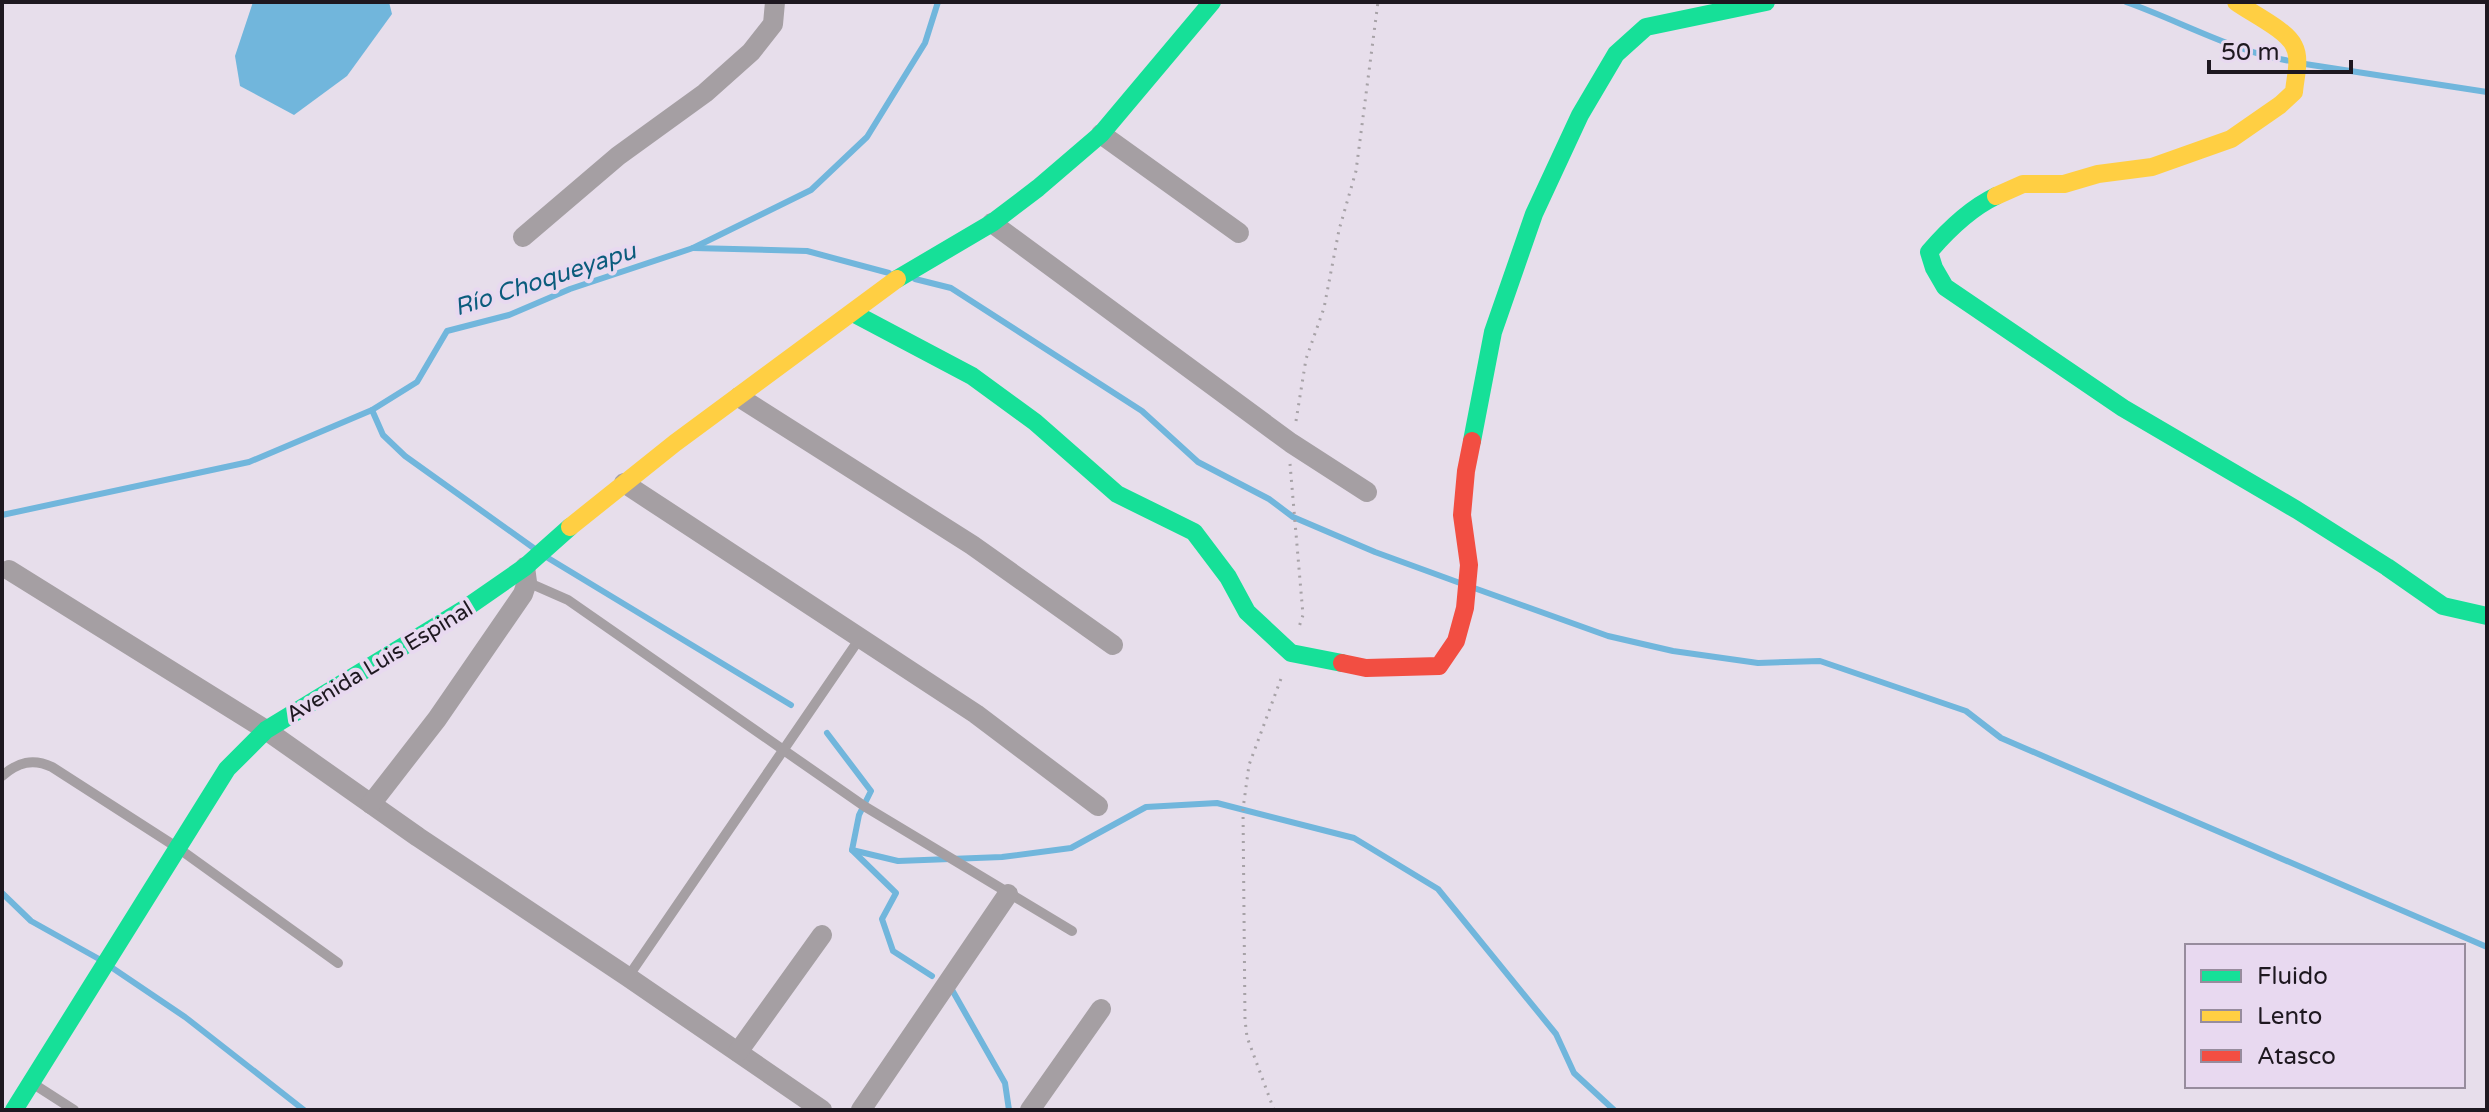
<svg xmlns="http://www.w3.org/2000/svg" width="2489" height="1112" font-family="'Varela Round',sans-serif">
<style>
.water{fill:#71b6dc}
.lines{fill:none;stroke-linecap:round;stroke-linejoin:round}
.stream{stroke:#71b6dc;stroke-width:6}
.path{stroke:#a7a2a7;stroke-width:3;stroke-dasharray:2 6;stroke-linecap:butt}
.lane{stroke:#a59fa3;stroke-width:10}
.street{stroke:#a59fa3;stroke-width:20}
.fast{stroke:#16e098;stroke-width:18}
.slow{stroke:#ffcf43;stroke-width:18}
.jam{stroke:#f24e42;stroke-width:18}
.labels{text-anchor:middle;stroke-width:8;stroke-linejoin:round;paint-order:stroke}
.street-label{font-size:22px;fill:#1e1820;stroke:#e8d9f0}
.water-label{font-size:24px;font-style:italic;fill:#0b5c7d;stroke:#e8d9f0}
</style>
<rect width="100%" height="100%" fill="#e7deeb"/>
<path class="water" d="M253 2H389L392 14 347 76 294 115 240 86 235 56Z"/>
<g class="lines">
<g class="stream">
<path d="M2126 2C2180 21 2234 52 2290 61"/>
<path d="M2305 64 2487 92"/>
<path d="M693 248 807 251 889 273"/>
<path d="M915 279 951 288 1142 411 1198 462 1269 499 1293 517 1375 552 1460 583"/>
<path d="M372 410 383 435 405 456 535 549"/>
<path d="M2 515 249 462 372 410 417 382 447 331 509 315 570 289 693 248 811 190 867 137 925 43 938 2"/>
<path d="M548 558 791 705"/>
<path d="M1474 588 1608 636 1673 651 1758 663 1820 661 1966 711 2001 738 2487 947"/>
<path d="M827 733 871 791 859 815 852 850 896 893 882 919 893 951 932 976"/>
<path d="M852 850 898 861 1002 857 1071 848 1146 807 1217 803 1354 838 1438 889 1556 1034 1574 1073 1614 1110"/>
<path d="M2 893 31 921 99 959"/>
<path d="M111 967 185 1017 304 1110"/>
<path d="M951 988 1005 1083 1009 1110"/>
</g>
<g class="path">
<path d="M1296 421 1306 359 1324 308 1339 230 1356 171 1378 2"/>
<path d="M1290 464 1303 615 1299 627"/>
<path d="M1274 1110 1247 1037 1245 1020 1243 809 1249 765 1282 676"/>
</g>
<g class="lane">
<path d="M527 582 568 600 864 806 1072 931"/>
<path d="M2 776C18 762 33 758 52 767L178 848 338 963"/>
<path d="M628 977 860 638"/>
<path d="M32 1083 74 1110"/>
</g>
<g class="street">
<path d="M1101 134 1239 233"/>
<path d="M992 223 1291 443 1367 492"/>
<path d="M523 237 618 156 705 93 751 52 773 24 775 2"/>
<path d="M739 397 972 545 1113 645"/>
<path d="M624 483 976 714 1098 806"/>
<path d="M9 570 266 730 418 837 628 977 822 1110"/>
<path d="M371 804 437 719 523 594 527 582 525 567"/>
<path d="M738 1052 822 935"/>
<path d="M861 1110 1008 894"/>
<path d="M1030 1110 1101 1009"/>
</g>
<g class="fast">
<path d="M1996 196C1971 208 1947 231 1929 252L1934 268 1945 287 2123 408 2297 510 2387 567 2443 606 2487 616"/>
<path d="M897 279 992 223 1038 188 1101 134 1212 2"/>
<path d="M853 313 972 376 1035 422 1117 494 1194 532 1228 577 1247 612 1291 653 1342 663"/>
<path d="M1472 441 1493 332 1534 214 1580 115 1616 54 1646 27 1766 2"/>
<path d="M14 1110 227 769 266 730 466 608 525 567 570 527"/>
</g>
<g class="slow">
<path d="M1996 196 2023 184H2064L2098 174 2152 167 2231 139 2280 105 2294 92C2295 78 2301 59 2294 46 2287 30 2251 13 2236 2"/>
<path d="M570 527 675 443 897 279"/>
</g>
<path class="jam" d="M1342 663 1366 668 1439 666 1456 641 1465 608 1469 565 1462 515 1466 471 1472 441"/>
</g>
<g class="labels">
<g class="street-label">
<text transform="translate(379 661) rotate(-31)" y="8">Avenida Luis Espinal</text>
</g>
<g class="water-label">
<text transform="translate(545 279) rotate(-18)" y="8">Río Choqueyapu</text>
</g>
</g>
<rect width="2489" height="1112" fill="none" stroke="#1e1820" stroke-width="8"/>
<rect x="2185" y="944" width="280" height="144" fill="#e8d9f0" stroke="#978c9d" stroke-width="2"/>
<rect x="2201" y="970" width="40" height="12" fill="#16e098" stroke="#978c9d" stroke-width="2"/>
<text x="2257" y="984" font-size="24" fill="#1e1820">Fluido</text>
<rect x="2201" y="1010" width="40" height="12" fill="#ffcf43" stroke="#978c9d" stroke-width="2"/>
<text x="2257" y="1024" font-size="24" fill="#1e1820">Lento</text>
<rect x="2201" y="1050" width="40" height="12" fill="#f24e42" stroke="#978c9d" stroke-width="2"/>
<text x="2257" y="1064" font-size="24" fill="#1e1820">Atasco</text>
<path d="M2209 60v12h142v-12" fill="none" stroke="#1e1820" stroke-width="4"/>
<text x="2221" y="60" font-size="24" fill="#1e1820" stroke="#e8d9f0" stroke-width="6" paint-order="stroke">50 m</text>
</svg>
